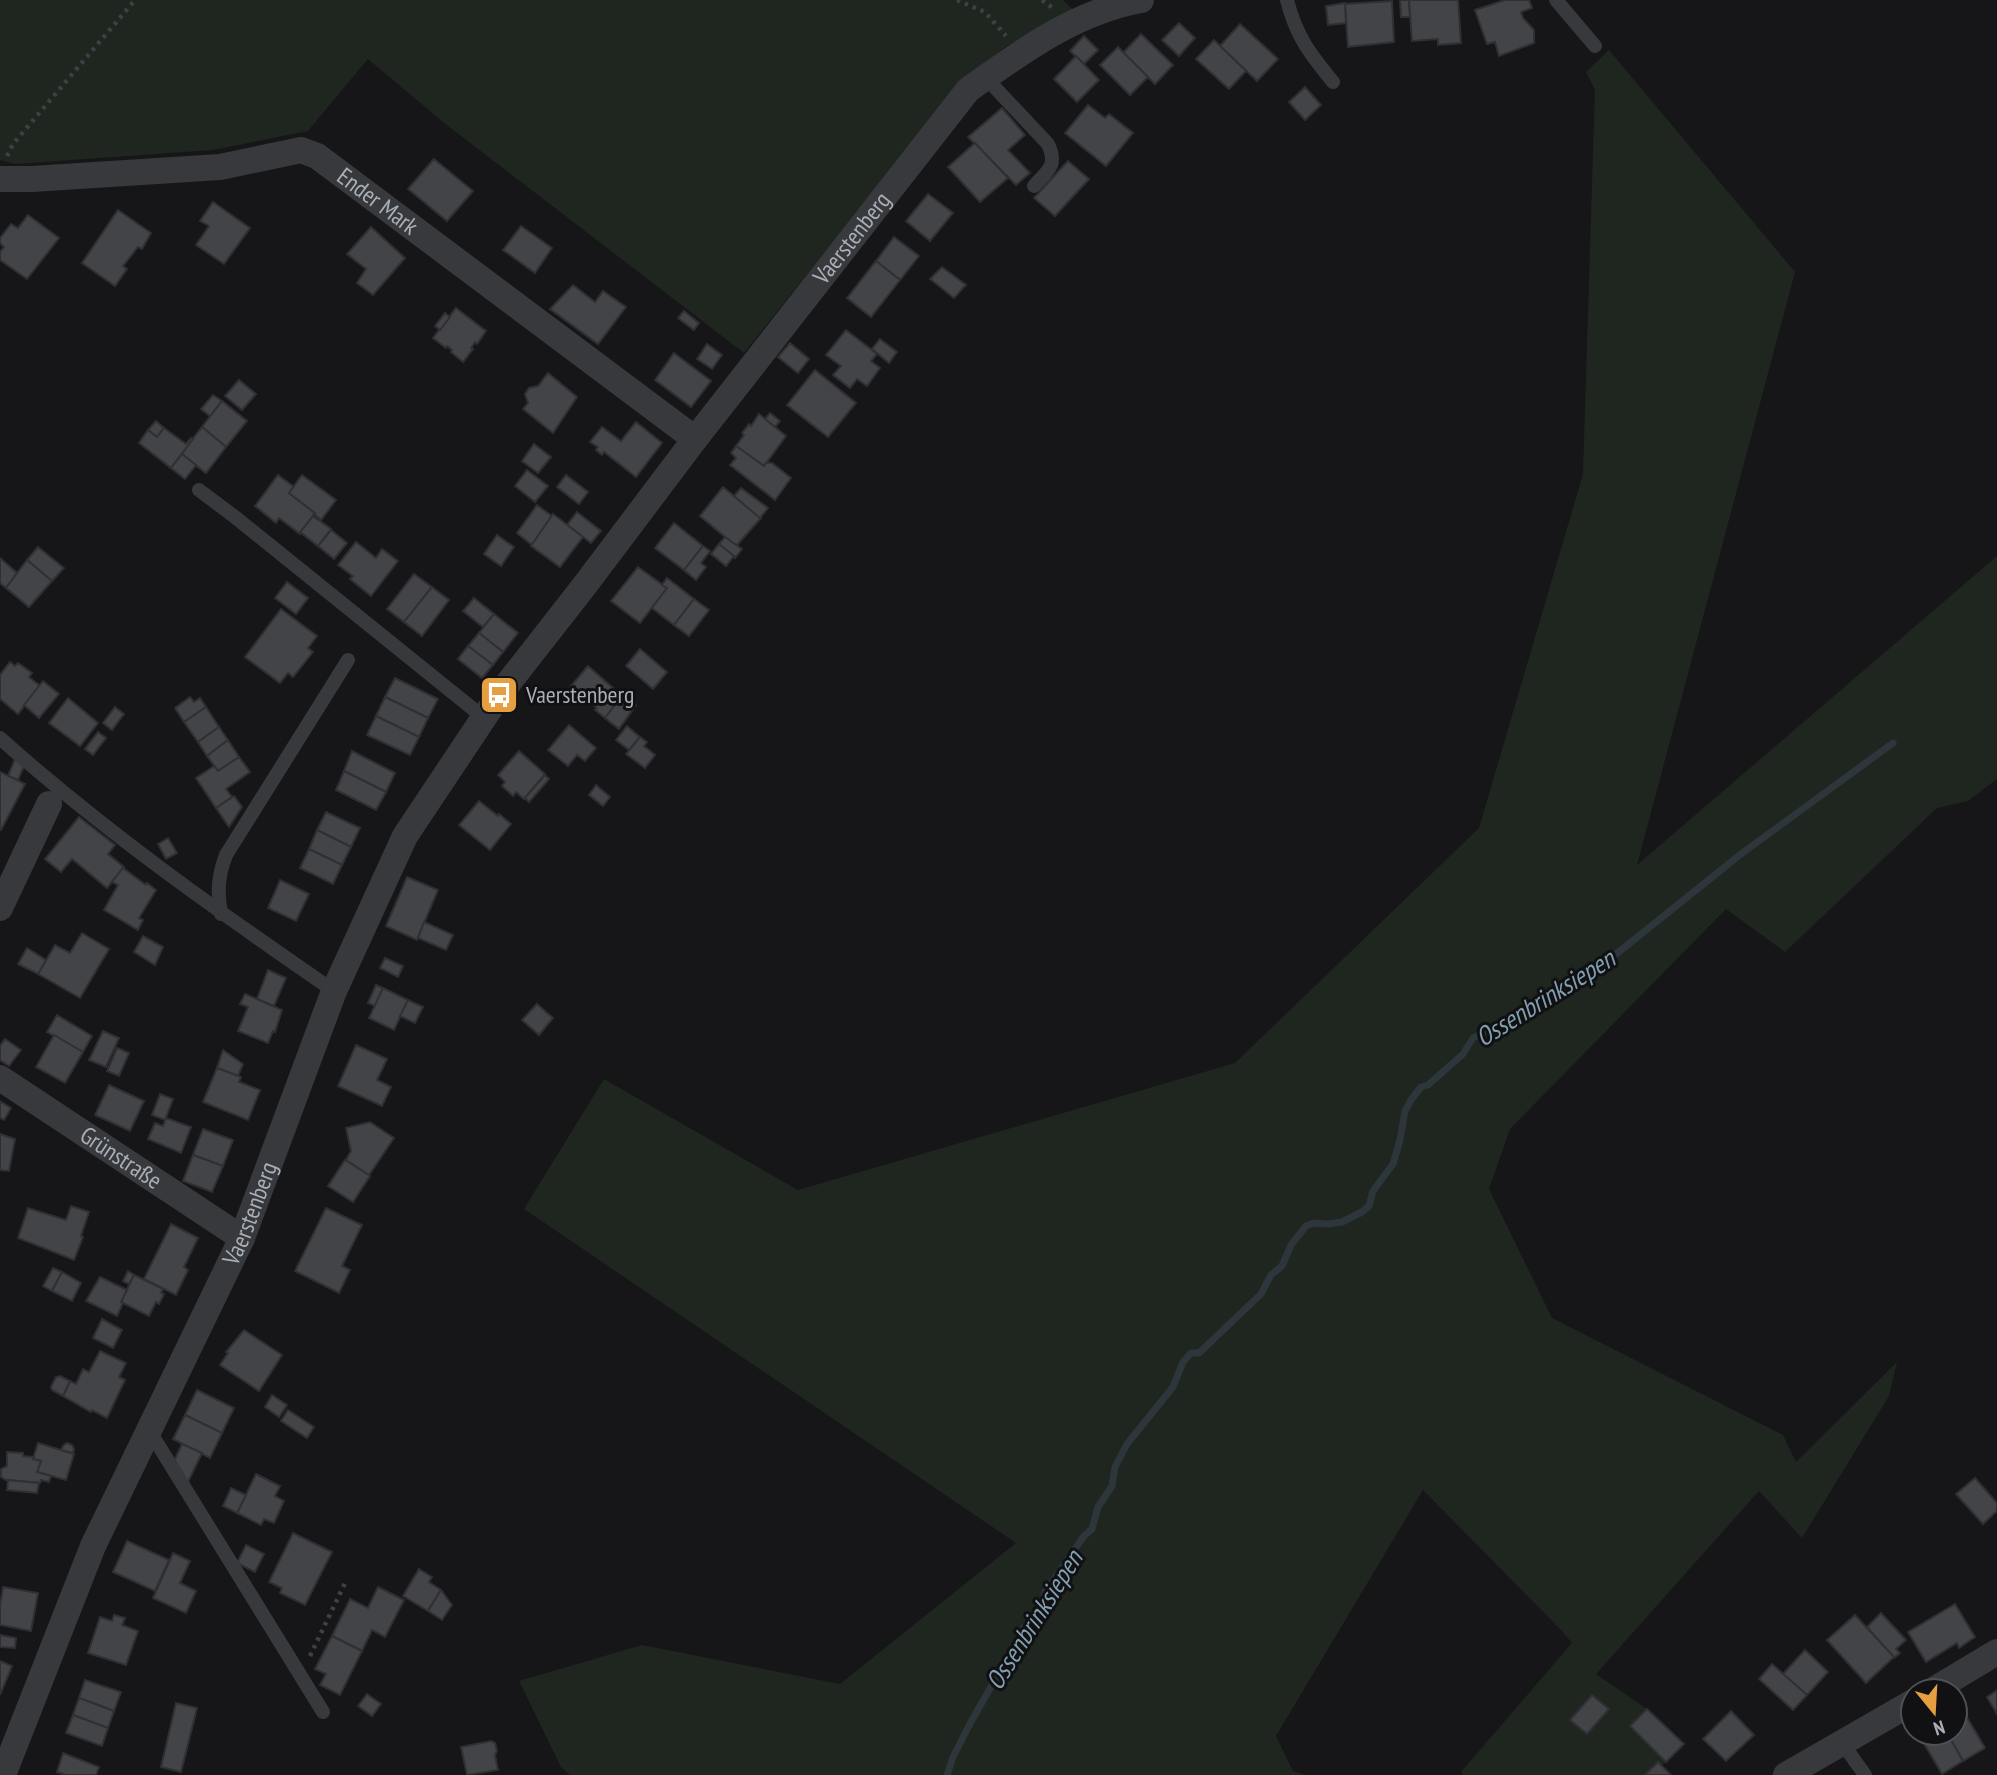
<svg xmlns="http://www.w3.org/2000/svg" width="1997" height="1775" font-family="'PT Sans Narrow',sans-serif">
<style>
.green{fill:#1e261f}
.lines{fill:none;stroke-linecap:round;stroke-linejoin:round}
.stream{stroke:#2d363b;stroke-width:7}
.building{fill:#434448;stroke:#303034;stroke-width:2}
.path{stroke:#3d4044;stroke-width:4.5;stroke-dasharray:3.5 5;stroke-linecap:butt}
.service{stroke:#37393d;stroke-width:14}
.minor{stroke:#37393d;stroke-width:26}
.labels{text-anchor:middle;stroke-width:6;stroke-linejoin:round;paint-order:stroke}
.street-label{font-size:24px;fill:#a9afb7;stroke:#111113}
.poi-label{font-size:24px;fill:#a9afb7;stroke:#111113;text-anchor:start}
.water-label{font-size:26px;font-style:italic;fill:#829fb0;stroke:#111113}
</style>
<rect width="100%" height="100%" fill="#161618"/>
<g class="green">
<path d="M0 0H1063L1072 9V11L1007 46 964 78 744 353 443 122 368 59 308 131 213 150 15 164 0 160Z"/>
<path d="M1609 50 1795 272 1637 865 1997 556V779L1968 801 1937 808 1785 952 1726 909 1510 1129 1489 1189 1552 1318 1783 1435 1796 1462 1897 1362 1889 1396 1802 1538 1759 1491 1596 1674 1647 1709 1630 1726 1666 1762 1648 1775H1463L1461 1772 1572 1643 1561 1630 1423 1490 1276 1736 1293 1771 1305 1775H570L561 1767 519 1681 642 1645 840 1684 1016 1543 524 1209 604 1079 798 1190 1235 1063 1479 828 1583 474 1595 90 1586 72Z"/>
</g>
<g class="lines">
<path class="stream" d="M947 1775 953 1757 972 1720 996 1678 1021 1644V1631L1039 1612 1045 1592 1084 1536 1092 1529 1098 1507 1112 1486 1115 1467 1127 1444 1173 1387 1183 1362 1191 1353H1199L1261 1294 1271 1275 1282 1266 1291 1245 1306 1226 1314 1223 1327 1224 1342 1222 1362 1212 1369 1206 1373 1191 1393 1164 1400 1140 1405 1111 1411 1100 1421 1087 1428 1085 1463 1054 1473 1038 1539 1002 1605 963 1741 854 1893 743"/>
</g>
<g class="building">
<path d="M1400 0H1409L1410 17H1401Z"/>
<path d="M1409 0H1458L1461 43 1438 45V39L1412 41Z"/>
<path d="M1505 0H1529L1532 8 1521 12 1523 18 1534 30V43L1499 56 1495 42 1487 44 1475 10Z"/>
<path d="M1392 1 1394 42 1348 47 1345 4Z"/>
<path d="M1345 3 1346 23 1328 25 1326 6Z"/>
<path d="M1179 23 1195 38 1179 56 1162 40Z"/>
<path d="M1240 24 1278 59 1257 81 1220 46Z"/>
<path d="M1141 34 1173 65 1155 84 1123 53Z"/>
<path d="M1084 36 1098 50 1084 64 1070 51Z"/>
<path d="M1214 40 1246 71 1229 89 1196 59Z"/>
<path d="M1118 47 1148 77 1130 95 1100 65Z"/>
<path d="M1076 56 1099 80 1077 102 1054 79Z"/>
<path d="M1305 87 1321 105 1305 120 1289 102Z"/>
<path d="M1088 105 1105 118 1109 114 1133 133 1106 166 1065 133Z"/>
<path d="M1002 108 1025 135 1008 150 1030 173 1016 185 968 137Z"/>
<path d="M975 143 1008 178 980 202 948 167Z"/>
<path d="M434 159 473 191 447 221 408 189Z"/>
<path d="M1068 161 1089 179 1055 216 1034 198Z"/>
<path d="M928 194 953 213 930 241 906 221Z"/>
<path d="M213 202 250 228 224 264 196 245 209 226 200 221Z"/>
<path d="M118 210 151 233 142 249 138 247 123 266 127 269 115 286 82 263Z"/>
<path d="M28 215 59 238 27 279 0 260V252L4 247 0 243V238L11 224 18 228Z"/>
<path d="M521 226 552 248 535 273 503 250Z"/>
<path d="M371 227 405 258 373 295 357 283 366 269 347 254Z"/>
<path d="M894 237 919 256 900 280 876 261Z"/>
<path d="M876 261 900 280 871 317 847 298Z"/>
<path d="M942 267 966 285 954 298 930 279Z"/>
<path d="M573 285 595 302 603 291 626 307 598 344 550 309Z"/>
<path d="M456 308 486 331 477 344 475 342 471 348 473 349 463 362 451 352 452 350 447 346 446 348 433 338Z"/>
<path d="M684 311 699 323 694 330 678 318Z"/>
<path d="M445 313 450 317 440 330 435 326Z"/>
<path d="M846 330 877 354 871 361 880 368 867 386 857 379 850 388 833 375 841 366 826 355Z"/>
<path d="M880 339 897 352 889 363 872 349Z"/>
<path d="M790 343 809 359 798 373 778 357Z"/>
<path d="M707 344 722 355 712 369 697 359Z"/>
<path d="M674 353 711 381 691 407 655 380Z"/>
<path d="M815 370 856 403 828 437 787 405Z"/>
<path d="M548 373 577 397 553 433 523 409 528 403 525 394 529 388 538 386Z"/>
<path d="M239 380 256 394 242 410 225 396Z"/>
<path d="M213 395 222 401 210 416 201 409Z"/>
<path d="M222 401 247 421 226 447 202 427Z"/>
<path d="M770 413 780 421 775 427 765 419Z"/>
<path d="M759 414 786 436 764 466 736 446 744 435 742 433 749 424 751 426Z"/>
<path d="M156 421 164 428 157 437 148 430Z"/>
<path d="M636 422 662 443 636 477 604 452 602 455 596 450 598 447 590 442 602 427 621 441Z"/>
<path d="M202 427 226 447 206 473 181 454Z"/>
<path d="M164 428 186 444 191 438 193 439 171 468 139 443 148 430 157 437Z"/>
<path d="M534 444 551 457 538 473 522 461Z"/>
<path d="M736 446 764 466 766 463H772L791 478 775 500 730 465 736 458 731 453Z"/>
<path d="M182 454 196 465 185 479 171 468Z"/>
<path d="M527 470 548 486 535 502 515 486Z"/>
<path d="M278 475 294 487 289 493 315 513 300 534 279 518 276 523 255 506Z"/>
<path d="M302 475 336 500 321 520 314 514 315 513 289 493Z"/>
<path d="M566 475 588 492 579 504 557 487Z"/>
<path d="M723 487 761 518 736 546 700 516Z"/>
<path d="M741 488 768 508 760 518 734 496Z"/>
<path d="M537 505 552 516 532 545 517 533Z"/>
<path d="M577 512 601 531 591 543 567 525Z"/>
<path d="M553 514 583 537 560 567 531 546Z"/>
<path d="M313 516 331 529 318 546 300 532Z"/>
<path d="M674 523 703 546 684 570 655 548Z"/>
<path d="M331 530 347 543 334 559 318 546Z"/>
<path d="M497 535 514 547 501 566 484 554Z"/>
<path d="M725 537 742 549 735 558 719 544Z"/>
<path d="M356 542 376 558 382 549 398 561 371 596 350 579 353 576 338 565Z"/>
<path d="M719 544 734 556 726 566 711 554Z"/>
<path d="M703 546 710 551 701 563 706 567 696 580 684 570Z"/>
<path d="M38 547 64 568 52 581 27 560Z"/>
<path d="M0 558 17 573 6 588 0 583Z"/>
<path d="M27 560 52 581 29 607 6 588Z"/>
<path d="M638 567 667 588 640 623 611 601Z"/>
<path d="M414 574 432 587 404 622 387 609Z"/>
<path d="M667 578 694 599 674 625 652 608 667 588 662 585Z"/>
<path d="M287 582 308 598 296 614 275 598Z"/>
<path d="M432 587 449 600 422 636 404 622Z"/>
<path d="M474 598 494 614 483 627 463 611Z"/>
<path d="M694 599 709 610 689 636 674 625Z"/>
<path d="M281 609 317 636 308 648 313 652 293 677 288 673 280 683 245 657Z"/>
<path d="M494 614 518 633 503 652 479 633Z"/>
<path d="M479 633 503 652 493 665 468 646Z"/>
<path d="M468 646 493 665 482 678 458 659Z"/>
<path d="M640 649 667 672 653 689 626 666Z"/>
<path d="M10 662 15 666 18 663 32 673 29 677 40 686 18 714 0 699V675Z"/>
<path d="M588 666 622 696 605 718 595 710 597 708 570 687Z"/>
<path d="M395 678 438 699 428 718 385 697Z"/>
<path d="M43 681 59 694 39 718 24 705Z"/>
<path d="M622 696 630 697 634 700 636 705 619 729 605 718Z"/>
<path d="M190 697 194 702 200 698 206 707 184 722 175 708Z"/>
<path d="M385 697 428 718 419 737 376 716Z"/>
<path d="M68 698 98 723 80 746 49 723Z"/>
<path d="M115 707 124 714 112 730 103 723Z"/>
<path d="M206 707 219 727 198 742 184 722Z"/>
<path d="M376 716 419 737 410 755 367 735Z"/>
<path d="M569 725 596 748 585 761 577 755 568 766 548 750Z"/>
<path d="M627 726 640 737 629 750 616 740Z"/>
<path d="M219 727 228 740 207 756 198 742Z"/>
<path d="M98 732 106 738 93 755 85 749Z"/>
<path d="M640 737 647 742 644 746 655 755 645 768 626 754Z"/>
<path d="M228 740 239 757 218 771 207 756Z"/>
<path d="M352 751 395 773 386 792 344 771Z"/>
<path d="M519 751 545 774 524 799 516 792 513 796 502 786 505 782 498 775Z"/>
<path d="M239 757 250 772 226 789 232 797 216 808 196 778 214 766 218 771Z"/>
<path d="M15 759 24 766 18 780 8 776Z"/>
<path d="M344 771 386 792 376 810 336 790Z"/>
<path d="M0 772 25 784 1 830H0Z"/>
<path d="M545 775 549 779 529 802 525 798Z"/>
<path d="M596 785 610 797 603 806 589 795Z"/>
<path d="M234 796 242 807 229 827 216 808Z"/>
<path d="M479 801 498 816 499 814 511 824 490 850 459 825Z"/>
<path d="M326 812 360 828 351 847 317 830Z"/>
<path d="M79 817 115 845 108 854 124 867 107 888 72 859 61 872 45 859Z"/>
<path d="M317 830 351 847 342 865 309 849Z"/>
<path d="M168 838 177 853 166 859 158 844Z"/>
<path d="M309 849 342 865 333 884 300 868Z"/>
<path d="M123 868 146 885 147 883 156 890 139 918 143 920 138 930 104 910 118 885 112 882Z"/>
<path d="M407 877 438 890 417 940 386 926Z"/>
<path d="M280 880 309 894 296 921 268 908Z"/>
<path d="M424 922 453 935 446 950 418 938Z"/>
<path d="M82 933 109 949 80 998 38 974 55 945 70 953Z"/>
<path d="M143 936 163 947 155 965 134 952Z"/>
<path d="M27 948 46 960 38 974 18 964Z"/>
<path d="M385 958 403 966 398 977 380 968Z"/>
<path d="M268 970 286 978 274 1006 257 999Z"/>
<path d="M376 985 383 988 375 1006 368 1003Z"/>
<path d="M383 988 408 1000 394 1030 369 1018Z"/>
<path d="M245 994 282 1010 275 1032 273 1031 268 1043 238 1031 248 1007 240 1004Z"/>
<path d="M408 1000 423 1007 415 1023 400 1016Z"/>
<path d="M537 1004 553 1018 539 1035 522 1020Z"/>
<path d="M57 1015 92 1036 83 1052 47 1032Z"/>
<path d="M103 1031 119 1038 106 1067 89 1060Z"/>
<path d="M54 1035 83 1052 65 1083 36 1067Z"/>
<path d="M5 1039 21 1050 9 1066 0 1060V1046Z"/>
<path d="M356 1045 387 1059 377 1080 391 1087 382 1106 338 1086Z"/>
<path d="M117 1048 129 1053 119 1076 107 1071Z"/>
<path d="M223 1050 243 1064 238 1076 217 1068Z"/>
<path d="M217 1068 241 1077 239 1082 260 1090 248 1120 203 1102Z"/>
<path d="M109 1085 144 1101 130 1131 95 1115Z"/>
<path d="M160 1094 173 1099 165 1120 152 1115Z"/>
<path d="M0 1101 11 1108 4 1120 0 1118Z"/>
<path d="M166 1118 191 1127 181 1153 148 1139 155 1123 163 1126Z"/>
<path d="M370 1122 394 1138 369 1175 346 1160 351 1151 346 1128Z"/>
<path d="M203 1129 233 1140 223 1166 193 1155Z"/>
<path d="M0 1134 15 1139 9 1171 0 1170Z"/>
<path d="M193 1155 223 1166 212 1192 183 1181Z"/>
<path d="M345 1160 370 1176 353 1202 328 1186Z"/>
<path d="M71 1206 89 1212 81 1236 83 1237 74 1260 18 1238 28 1208 66 1220Z"/>
<path d="M326 1208 362 1225 342 1266 350 1270 339 1293 295 1271Z"/>
<path d="M171 1224 198 1238 184 1267 188 1270 176 1295 144 1279Z"/>
<path d="M53 1268 62 1272 52 1291 43 1286Z"/>
<path d="M128 1271 134 1275 129 1284 123 1281Z"/>
<path d="M62 1272 81 1283 72 1301 52 1291Z"/>
<path d="M134 1275 163 1289 161 1293 164 1294 159 1304 156 1302 149 1316 121 1302Z"/>
<path d="M100 1277 127 1290 121 1302 123 1303 117 1316 86 1301Z"/>
<path d="M102 1319 122 1330 113 1348 93 1338Z"/>
<path d="M244 1330 282 1355 259 1391 220 1365 228 1353 226 1352Z"/>
<path d="M100 1351 126 1363 119 1377 125 1380 107 1418 92 1410 91 1412 63 1396 70 1381 76 1384 83 1369 89 1372Z"/>
<path d="M60 1376 70 1381 63 1396 52 1390 51 1387 56 1377Z"/>
<path d="M197 1390 234 1408 222 1433 185 1415Z"/>
<path d="M272 1395 287 1405 279 1417 265 1407Z"/>
<path d="M288 1410 314 1427 307 1438 281 1421Z"/>
<path d="M185 1415 222 1433 210 1458 173 1439Z"/>
<path d="M38 1443 74 1454 66 1480 37 1472 41 1461 33 1459Z"/>
<path d="M67 1443 72 1445 74 1449 73 1453 61 1450 63 1446Z"/>
<path d="M182 1444 202 1453 186 1486 172 1465Z"/>
<path d="M7 1452 23 1453V1456L34 1457 33 1459 41 1461 37 1472 51 1476 49 1482 41 1480 40 1483 6 1480 1 1477V1469L7 1466Z"/>
<path d="M256 1474 280 1486 275 1496 284 1501 274 1523 264 1519 261 1525 237 1513Z"/>
<path d="M1975 1478 1997 1503V1511L1983 1524 1956 1494Z"/>
<path d="M8 1480 39 1483 37 1493 7 1490Z"/>
<path d="M231 1488 246 1495 237 1513 223 1506Z"/>
<path d="M293 1533 332 1552 305 1605 280 1593 282 1588 269 1582Z"/>
<path d="M127 1541 169 1560 155 1591 113 1572Z"/>
<path d="M246 1545 264 1554 255 1572 237 1563Z"/>
<path d="M173 1553 190 1561 180 1583 196 1591 186 1613 153 1598Z"/>
<path d="M419 1569 432 1577 429 1582 441 1590 428 1611 403 1596Z"/>
<path d="M3 1587 38 1593 31 1631 0 1625V1606Z"/>
<path d="M378 1587 404 1600 385 1637 372 1630 362 1651 332 1636 350 1599 368 1608Z"/>
<path d="M441 1590 452 1605 442 1620 428 1611Z"/>
<path d="M1955 1604 1975 1637 1959 1648 1957 1643 1926 1662 1908 1632Z"/>
<path d="M1881 1613 1906 1640 1896 1649 1900 1653 1894 1658 1867 1627Z"/>
<path d="M114 1615 125 1618 122 1625 138 1631 126 1665 88 1653 100 1617 112 1621Z"/>
<path d="M1855 1615 1894 1657 1866 1683 1827 1640Z"/>
<path d="M0 1635 16 1638 15 1648 0 1647Z"/>
<path d="M332 1636 362 1651 340 1695 320 1685 326 1674 315 1669Z"/>
<path d="M1805 1650 1828 1672 1807 1695 1783 1674Z"/>
<path d="M0 1661 12 1666 0 1695Z"/>
<path d="M1772 1664 1807 1695 1793 1710 1759 1679Z"/>
<path d="M85 1680 121 1692 114 1711 79 1698Z"/>
<path d="M1996 1691 1997 1693V1714L1987 1697Z"/>
<path d="M367 1694 381 1704 372 1716 358 1706Z"/>
<path d="M1592 1695 1609 1709 1587 1734 1570 1720Z"/>
<path d="M79 1698 114 1711 108 1728 73 1715Z"/>
<path d="M176 1703 197 1708 181 1772 161 1767Z"/>
<path d="M1647 1709 1684 1744 1666 1762 1630 1726Z"/>
<path d="M1731 1711 1754 1735 1726 1761 1703 1739Z"/>
<path d="M1965 1714 1985 1748 1963 1761 1947 1733H1955V1721Z"/>
<path d="M73 1715 108 1728 102 1746 66 1733Z"/>
<path d="M1934 1733H1947L1963 1761 1942 1774 1922 1740Z"/>
<path d="M491 1741 495 1743 497 1751 495 1755 498 1770 467 1775 461 1747Z"/>
<path d="M63 1753 99 1767 96 1775H66L57 1772Z"/>
<path d="M1658 1762 1671 1775H1645Z"/>
</g>
<g class="lines">
<g class="path">
<path d="M957 0 985 12 1006 36"/>
<path d="M1042 0 1053 8"/>
<path d="M7 156 13 144 135 0"/>
<path d="M310 1656 345 1583"/>
</g>
<g class="service">
<path d="M1287 0C1296 36 1310 54 1333 82"/>
<path d="M1556 0 1595 46"/>
<path d="M985 77 1048 144C1058 166 1048 170 1034 186"/>
<path d="M199 490 235 517 483 717"/>
<path d="M0 738C104 831 219 912 334 991"/>
<path d="M221 914C217 892 218 876 226 855L348 660"/>
<path d="M149 1430 323 1712"/>
<path d="M1843 1744 1865 1775"/>
</g>
<g class="minor">
<path id="s1" d="M0 179H32L220 167 301 150 317 156 695 439"/>
<path d="M0 908 49 804"/>
<path id="s2" d="M0 1078 242 1238"/>
<path d="M1932 1691 1997 1652"/>
<path id="s3" d="M3 1775 93 1546 242 1238 334 991 405 836 499 695 585 585 695 439 968 90C1021 52 1075 12 1141 0"/>
<path d="M1786 1775 1913 1702"/>
</g>
</g>
<defs>
<g id="bus-square" transform="scale(2.0125)"><rect x="-9" y="-9" width="18" height="18" rx="4" fill="#e69f40" stroke="#111113"/><path d="M-5-6H5V4H4V6H2V4H-2V6H-4V4H-5ZM-3.5-4V0h7V-4ZM-3.5 1.2v1.5H-2V1.2ZM2 1.2v1.5H3.5V1.2Z" fill="#fff"/></g>
</defs>
<g fill-rule="evenodd">
<use href="#bus-square" x="499" y="695"/>
</g>
<g class="labels">
<g class="street-label">
<text dy="8" stroke="none"><textPath href="#s1" startOffset="396">Ender Mark</textPath></text>
<text dy="8" stroke="none"><textPath href="#s3" startOffset="1769">Vaerstenberg</textPath></text>
<text dy="8" stroke="none"><textPath href="#s2" startOffset="145">Grünstraße</textPath></text>
<text dy="8" stroke="none"><textPath href="#s3" startOffset="614">Vaerstenberg</textPath></text>
</g>
<g class="poi-label">
<text x="526" y="703">Vaerstenberg</text>
</g>
<g class="water-label">
<text transform="translate(1545 998) rotate(-32)" y="9">Ossenbrinksiepen</text>
<text transform="translate(1034 1620) rotate(-58)" y="9">Ossenbrinksiepen</text>
</g>
</g>
<g transform="translate(1934 1712) rotate(162)"><circle r="33" fill="#111113" stroke="#4e5055" stroke-width="2"/>
<path d="M0-5L12 26L0 18L-12 26Z" fill="#e69f40"/>
<text y="-10" font-size="19" font-weight="bold" text-anchor="middle" fill="#a9afb7">N</text>
</g>
</svg>
